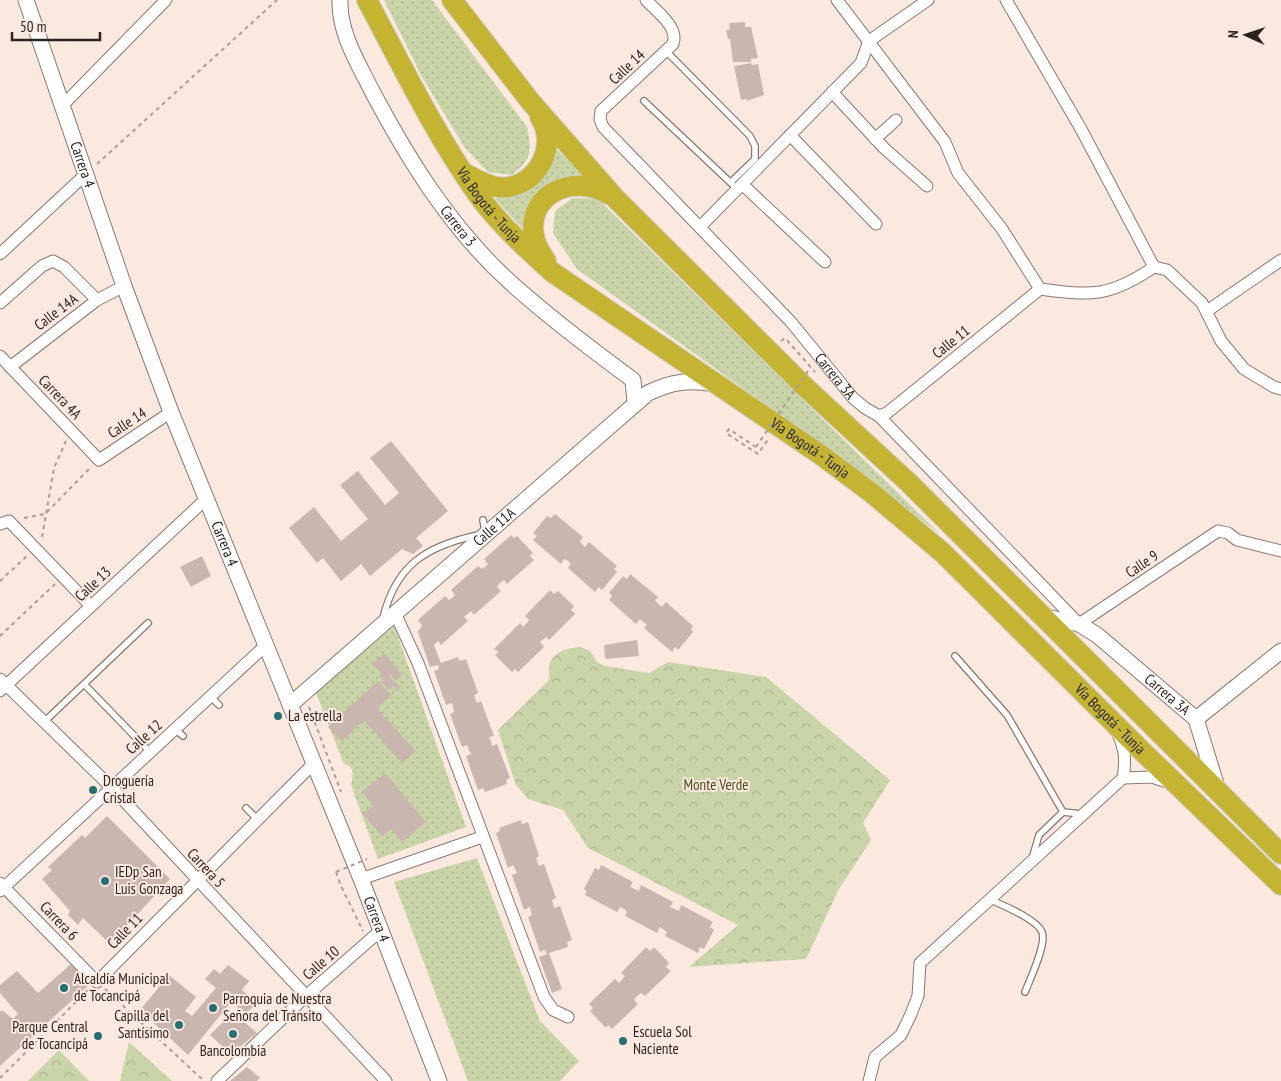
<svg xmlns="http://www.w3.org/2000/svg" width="1281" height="1081" font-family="'PT Sans Narrow',sans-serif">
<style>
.grass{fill:url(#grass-dots)}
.forest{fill:url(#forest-crowns)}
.building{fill:#c9b7af}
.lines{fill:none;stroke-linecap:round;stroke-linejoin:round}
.lane-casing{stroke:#897971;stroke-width:8}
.street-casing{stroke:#897971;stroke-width:13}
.secondary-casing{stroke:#897971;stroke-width:17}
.highway-casing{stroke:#d0cfce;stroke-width:22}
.path{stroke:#ab9d96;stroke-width:2;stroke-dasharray:4 4;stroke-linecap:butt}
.lane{stroke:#fff;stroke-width:5.5}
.street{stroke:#fff;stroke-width:11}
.secondary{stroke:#fff;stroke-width:15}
.highway{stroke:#c5b432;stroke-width:20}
.path-bridge{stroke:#ab9d96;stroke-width:2;stroke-dasharray:4 4;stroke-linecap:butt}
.poi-dot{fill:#257074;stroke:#fbe9e0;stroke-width:2}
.labels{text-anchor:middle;stroke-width:4;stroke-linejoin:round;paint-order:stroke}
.street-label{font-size:15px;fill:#2b2421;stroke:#fbe9e0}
.poi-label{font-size:15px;fill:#2b2421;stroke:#fbe9e0;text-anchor:start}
.park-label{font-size:15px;fill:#47511a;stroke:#fbe9e0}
</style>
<defs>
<pattern id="grass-dots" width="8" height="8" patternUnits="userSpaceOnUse" patternTransform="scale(1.25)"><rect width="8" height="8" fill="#c9d4a8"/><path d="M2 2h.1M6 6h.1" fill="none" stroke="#adb690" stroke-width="1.8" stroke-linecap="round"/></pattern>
<pattern id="forest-crowns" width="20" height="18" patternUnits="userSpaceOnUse" patternTransform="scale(1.25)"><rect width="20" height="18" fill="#c9d4a8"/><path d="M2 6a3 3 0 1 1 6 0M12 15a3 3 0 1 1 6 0" fill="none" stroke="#adb690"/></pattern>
</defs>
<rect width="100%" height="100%" fill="#fbe9e0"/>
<g class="grass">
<path d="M384 0H432L527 127C532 150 532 161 511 175L488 172 465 148 422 77Z"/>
<path d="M556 149 585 176C545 174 539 201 527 233L495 199C538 191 540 190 556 149Z"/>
<path d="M573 198 598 199 940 534 769 407 577 269 553 233 555 211Z"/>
<path d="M394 626 466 827 378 859 351 785 353 773 350 766 344 764 316 693Z"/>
<path d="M477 858 540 1021 579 1061 560 1081H468L394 882Z"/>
</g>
<g class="forest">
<path d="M580 647 590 651 597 662 605 666 649 673 668 662 766 677 890 780 863 823 871 840 839 889 806 959 689 967 738 925 588 848 563 810 528 799 516 785 498 730 550 679C544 658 560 648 580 647Z"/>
<path d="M129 1042 172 1081H120Z"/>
<path d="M59 1050 89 1081H28Z"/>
</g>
<g class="building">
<path d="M745 22V27H751L758 58 751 59V62H733L730 39H728L726 30H730L729 23Z"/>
<path d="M751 63 752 65 758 64 764 95 747 101V99L741 100 734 66Z"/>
<path d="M391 441 448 511 416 538 423 546 413 554 402 549 370 576 361 564 341 581 323 558 317 563 289 528 314 507 341 541 368 519 340 485 358 471 385 505 399 493 370 458Z"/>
<path d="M555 514 583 537 580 541 582 544 585 547 589 542 617 566 614 569 617 572 602 590 599 587 595 592 568 568 571 564 568 561 564 559 561 564 533 540 537 536 533 533 547 516 551 518Z"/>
<path d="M511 535 514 538 517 536 533 553 530 556 534 560 507 584 504 580 500 583 497 587 501 591 474 615 471 611 464 617 468 621 441 645 438 641 434 645 441 663 458 657 460 661 466 659 478 693 474 695 475 698 477 703 481 701 494 736 489 737 491 741 492 746 497 744 510 778 506 780 507 784 485 792 483 788 478 790 466 756 471 754 469 750 467 745 462 747 450 714 454 712 453 707 452 703 446 705 434 671 439 669 438 665 430 667 418 632 422 625 418 620 445 596 449 600 452 598 455 595 451 590 478 566 482 569 485 567 488 564 484 559Z"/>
<path d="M202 556 211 576 191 587 180 567Z"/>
<path d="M630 574 658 597 655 601 662 607 666 602 693 626 691 629 693 632 678 650 675 647 672 652 644 628 647 625 640 619 636 624 609 600 612 596 609 593 623 576 627 579Z"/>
<path d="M550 590 554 594 558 591 574 606 571 610 575 614 549 640 546 637 540 642 544 647 518 672 515 669 512 672 495 655 499 652 494 649 520 623 523 627 527 623 529 620 525 616Z"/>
<path d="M637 640 639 656 605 659 604 645Z"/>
<path d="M384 653 402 675 396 681 391 675 389 677 401 687 397 691 393 686 389 690 382 682 384 681 379 675 381 673 372 664Z"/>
<path d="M378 681 391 695 377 708 416 751 402 763 364 720 342 741 328 727Z"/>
<path d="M385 773 426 822 402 842 391 829 382 837 363 814 373 806 362 792Z"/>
<path d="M107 816 170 879 110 944 83 918 78 925 68 915 70 911 42 879 52 870 48 867 82 835 85 838Z"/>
<path d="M521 820 522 824 528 822 539 856 536 858 539 866 544 864 556 898 552 900 554 908 560 906 572 940 567 942 568 947 549 953 562 989 552 993 539 957 547 954 545 950 540 952 528 917 532 915 531 912 530 907 524 910 512 875 517 873 513 865 508 868 496 833 500 831 499 828Z"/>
<path d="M601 865 633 882 630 887 639 891 641 885 673 902 670 907 679 911 681 905 713 922 710 927 714 930 704 949 700 947 698 953 665 936 667 932 660 927 657 933 625 916 627 911 624 909 620 907 617 912 585 895 587 891 584 889 595 868 599 870Z"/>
<path d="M646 947 650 951 654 947 669 963 666 967 671 971 645 996 641 993 637 996 634 1000 638 1004 612 1029 608 1025 606 1028 590 1011 593 1008 589 1004 615 979 619 983 625 976 621 973Z"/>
<path d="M71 964 90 984 0 1066V1012L2 1010 13 1019 18 1014 0 993V985L17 971 38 993Z"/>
<path d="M228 965 249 981 242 990 257 1002 246 1014 231 1002 188 1055 140 1010 169 975 196 997 185 1011 192 1016 216 988 205 979 214 969 220 974Z"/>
<path d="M233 1012 257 1033 231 1054 210 1035Z"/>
<path d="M247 1067 260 1078 257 1081H230Z"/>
</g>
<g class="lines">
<g class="lane-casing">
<g id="lane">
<path d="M666 51 750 136 755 146V159L731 182"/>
<path d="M644 101 732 184"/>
<path d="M483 520 485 532"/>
<path d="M383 618C396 565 426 546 478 535"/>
<path d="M955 656 1007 715 1063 812"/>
<path d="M84 684 150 752"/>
<path d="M210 696 219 705"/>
<path d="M44 722 148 623"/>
<path d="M175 729 183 736"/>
<path d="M246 808 257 819"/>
<path d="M1032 859 1039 835 1063 812 1081 814"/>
<path d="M989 899C1002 905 1037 919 1042 932 1047 944 1030 979 1025 992"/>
</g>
</g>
<g class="street-casing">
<g id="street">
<path id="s1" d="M646 0C657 12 679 27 673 44L601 111 600 119 603 127 791 322 853 398 865 408 879 416 1079 624 1218 531 1228 533 1237 540 1281 551"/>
<path d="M837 0 945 142 958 173 1002 229 1040 289"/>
<path d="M1006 0 1081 129 1154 267"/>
<path d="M832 92 884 148 927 186"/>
<path d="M62 106 166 0"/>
<path d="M790 135 876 224"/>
<path d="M875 139 896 120"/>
<path d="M742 184 825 262"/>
<path d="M700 227 861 63 869 41 928 0"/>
<path d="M0 254 86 174"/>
<path d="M1040 289C1092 296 1110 297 1154 267L1167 270 1202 303 1221 341 1244 369 1274 387 1281 389"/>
<path d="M0 303 42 266 53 261 64 267 97 300"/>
<path d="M1207 311 1281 260"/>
<path d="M0 356 99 460 171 412"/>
<path d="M10 367 97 300 124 286"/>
<path d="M879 416 887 413 1040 289"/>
<path d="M0 524 9 521 91 606"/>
<path d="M395 613 418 663 544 997 553 1010 568 1017"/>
<path d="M0 679 111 787 386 1081"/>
<path d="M0 691 206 499"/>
<path d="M1118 734C1125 749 1126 761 1123 778"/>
<path d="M1123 778 1152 777 1170 783"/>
<path d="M361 879 482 837"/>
<path d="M0 883 97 982 314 763"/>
<path d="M0 891 265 646"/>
<path d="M217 1081 306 996 380 931"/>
<path d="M869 1081 875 1057 901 1035 911 1014 918 996 920 963 1123 778"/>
</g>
</g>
<g class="secondary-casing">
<g id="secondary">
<path id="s2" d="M26 0 124 286 171 412 361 879 439 1081"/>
<path id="s3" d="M340 0C339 33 358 63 372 91 409 161 452 230 511 283 550 318 591 349 633 380L635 403"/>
<path id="s4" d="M1042 616 1079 624 1097 635 1196 719 1218 790"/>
<path id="s5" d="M290 705 648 393C671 382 689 379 714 384"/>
<path d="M1196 719 1281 651"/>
</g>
</g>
<g class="highway-casing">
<g id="highway">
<path id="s6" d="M367 0C402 66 435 134 478 195 499 224 526 248 552 272L821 455 873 494 943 553 1144 753 1281 885"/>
<path d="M452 0 530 101 616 199 804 386 909 483 1281 854"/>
<path d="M464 173C474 178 485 185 497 187 534 192 560 148 540 117"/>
<path d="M546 261C542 255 537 247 535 240 523 196 572 172 608 194"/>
</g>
</g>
<g class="path">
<path d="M97 164 277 0"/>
<path d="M781 341 785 338 815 372"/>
<path d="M756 447 729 429 726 433 758 454 769 438"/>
<path d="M24 518 45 514 91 467"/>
<path d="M42 537 54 468 66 441"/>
<path d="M0 581 27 556"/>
<path d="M0 636 55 584"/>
<path d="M309 707 341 792"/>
<path d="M336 872 341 886 363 931"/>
<path d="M105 989 204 1081"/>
<path d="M0 1078 88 990"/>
</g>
<use href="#lane" class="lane"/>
<use href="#street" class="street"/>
<use href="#secondary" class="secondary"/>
<use href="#highway" class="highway"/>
<g class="path-bridge">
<path d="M756 447 808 371"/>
<path d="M336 872 367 859"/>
</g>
</g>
<g class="poi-dot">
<circle cx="278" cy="716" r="5"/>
<circle cx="93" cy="790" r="5"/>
<circle cx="105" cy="881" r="5"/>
<circle cx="64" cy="988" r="5"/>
<circle cx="213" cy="1008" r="5"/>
<circle cx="179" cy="1025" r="5"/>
<circle cx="233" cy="1034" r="5"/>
<circle cx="98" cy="1036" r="5"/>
<circle cx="623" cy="1041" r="5"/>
</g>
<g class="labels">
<g class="street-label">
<text transform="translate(627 67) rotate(-43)" y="5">Calle 14</text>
<text dy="5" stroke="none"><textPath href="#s2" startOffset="174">Carrera 4</textPath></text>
<text dy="5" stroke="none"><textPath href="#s6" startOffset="239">Vía Bogotá - Tunja</textPath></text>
<text dy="5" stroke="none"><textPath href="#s3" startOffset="258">Carrera 3</textPath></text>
<text transform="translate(56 312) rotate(-37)" y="5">Calle 14A</text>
<text transform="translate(951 342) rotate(-39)" y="5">Calle 11</text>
<text dy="5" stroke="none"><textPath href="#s1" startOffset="510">Carrera 3A</textPath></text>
<text transform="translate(60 397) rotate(46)" y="5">Carrera 4A</text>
<text transform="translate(127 423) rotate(-33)" y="5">Calle 14</text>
<text dy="5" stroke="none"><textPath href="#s6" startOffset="644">Vía Bogotá - Tunja</textPath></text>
<text dy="5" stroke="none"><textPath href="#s5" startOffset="271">Calle 11A</textPath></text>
<text dy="5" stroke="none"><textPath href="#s2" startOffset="579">Carrera 4</textPath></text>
<text transform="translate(1142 564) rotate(-34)" y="5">Calle 9</text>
<text transform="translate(93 584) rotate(-43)" y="5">Calle 13</text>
<text dy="5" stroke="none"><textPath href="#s4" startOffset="151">Carrera 3A</textPath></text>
<text dy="5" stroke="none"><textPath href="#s6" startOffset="1049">Vía Bogotá - Tunja</textPath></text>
<text transform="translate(144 737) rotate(-42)" y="5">Calle 12</text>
<text transform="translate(206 868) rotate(47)" y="5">Carrera 5</text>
<text dy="5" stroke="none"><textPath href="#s2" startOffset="984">Carrera 4</textPath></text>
<text transform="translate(59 921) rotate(46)" y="5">Carrera 6</text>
<text transform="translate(125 931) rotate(-46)" y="5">Calle 11</text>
<text transform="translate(321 963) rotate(-41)" y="5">Calle 10</text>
</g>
<g class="poi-label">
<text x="288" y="721">La estrella</text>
<text x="103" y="786">Droguería<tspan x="103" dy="17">Cristal</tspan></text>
<text x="115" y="877">IEDp San<tspan x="115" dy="17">Luis Gonzaga</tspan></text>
<text x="74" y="984">Alcaldía Municipal<tspan x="74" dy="17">de Tocancipá</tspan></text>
<text x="223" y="1004">Parroquia de Nuestra<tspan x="223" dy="17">Señora del Tránsito</tspan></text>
<text x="169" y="1021" text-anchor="end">Capilla del<tspan x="169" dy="17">Santísimo</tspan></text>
<text x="88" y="1032" text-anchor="end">Parque Central<tspan x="88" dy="17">de Tocancipá</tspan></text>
<text x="633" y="1037">Escuela Sol<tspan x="633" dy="17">Naciente</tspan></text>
<text x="233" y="1056" text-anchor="middle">Bancolombia</text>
</g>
<g class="park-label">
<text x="716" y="790">Monte Verde</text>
</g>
</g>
<g transform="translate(1246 35) rotate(273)" stroke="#fbe9e0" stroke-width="4" paint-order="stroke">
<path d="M0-4L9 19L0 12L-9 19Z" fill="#2b2421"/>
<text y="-8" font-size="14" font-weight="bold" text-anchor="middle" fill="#2b2421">N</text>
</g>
<path d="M12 32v8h88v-8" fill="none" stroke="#2b2421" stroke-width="2.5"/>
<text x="20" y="32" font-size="15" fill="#2b2421" stroke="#fbe9e0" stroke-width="4" paint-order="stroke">50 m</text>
</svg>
